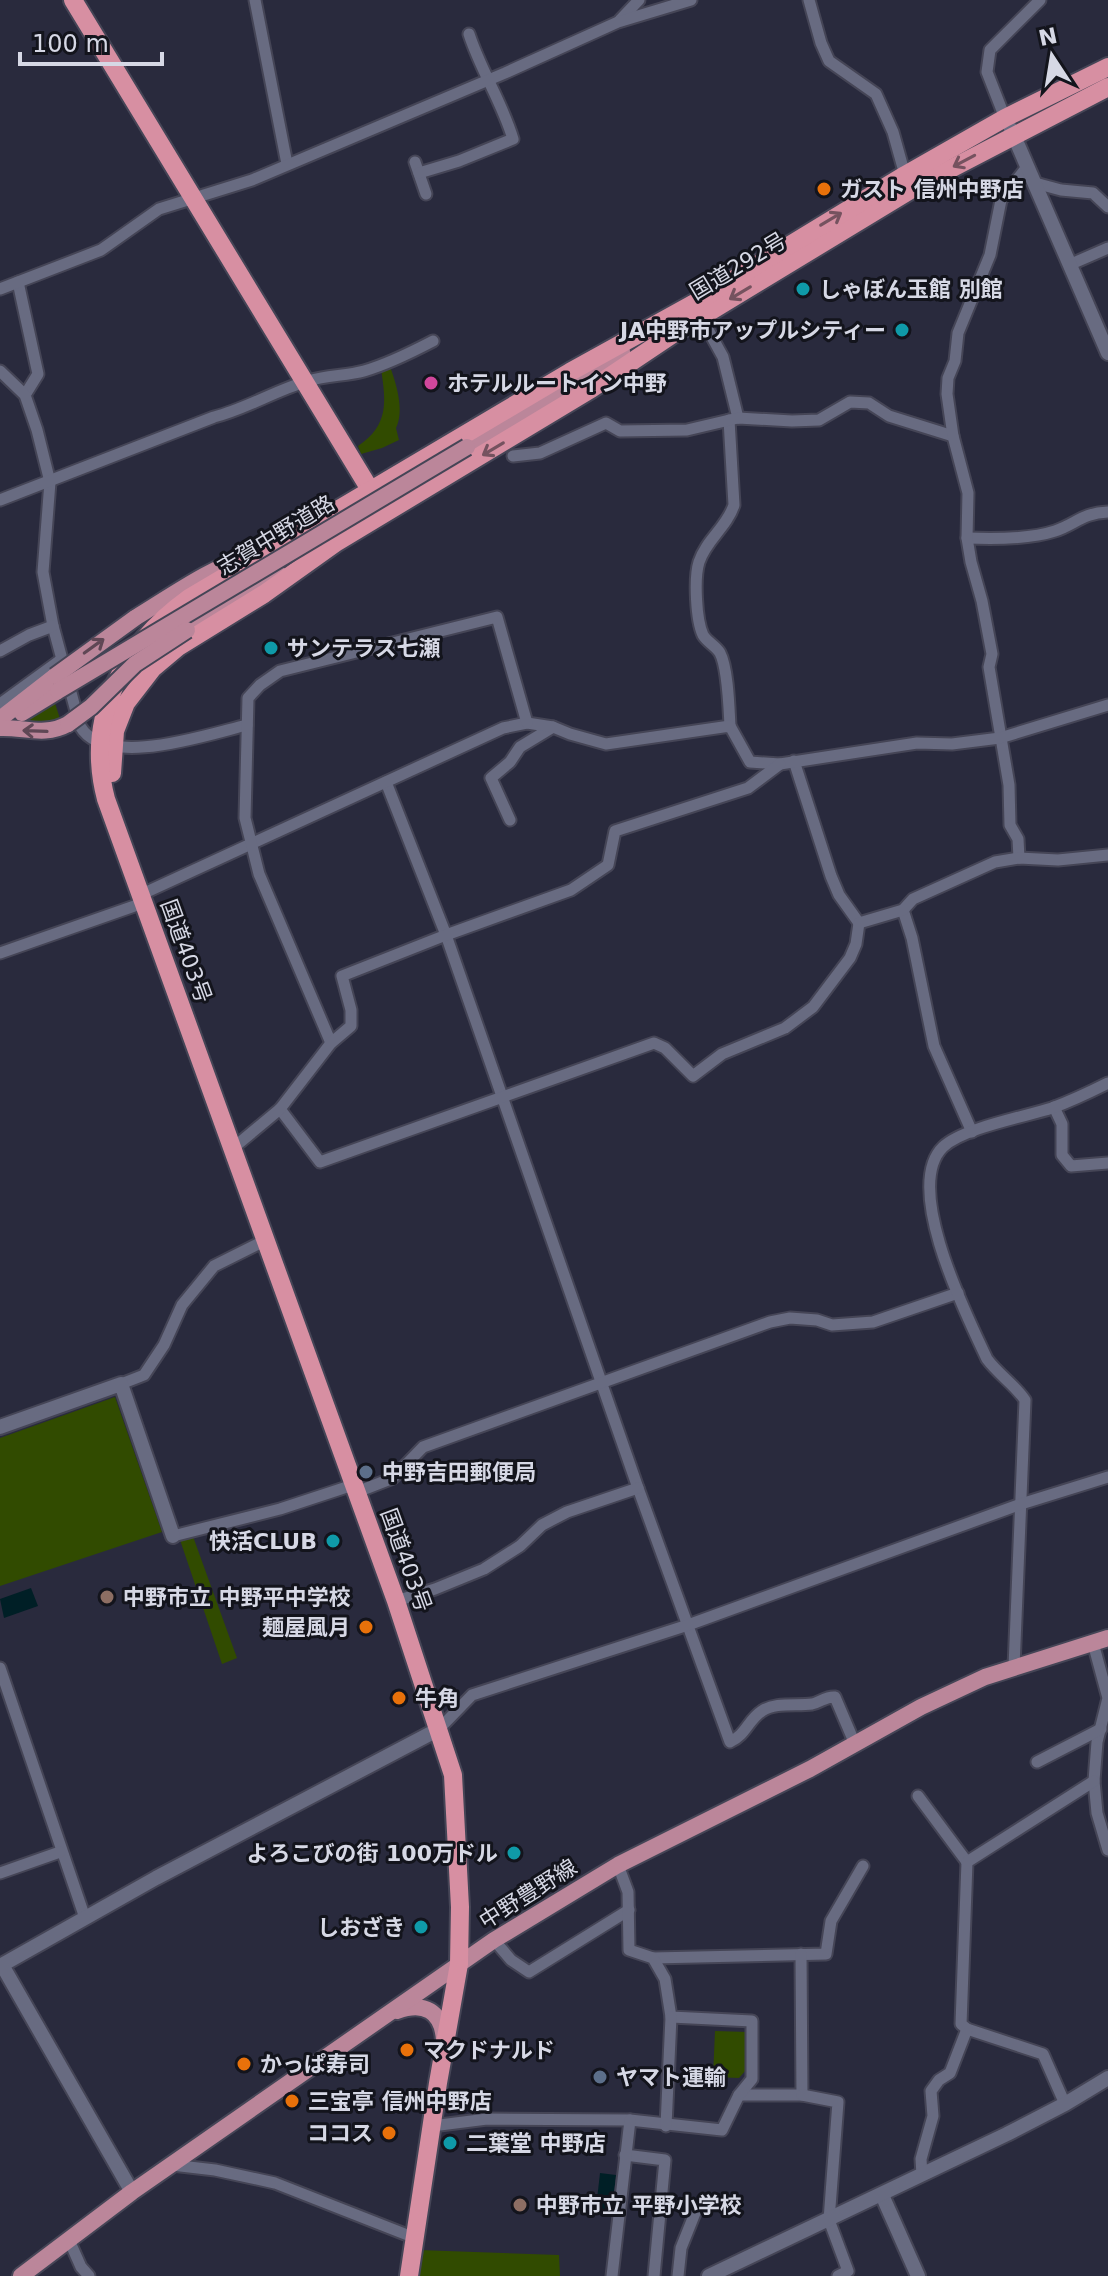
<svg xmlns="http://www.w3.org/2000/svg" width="1108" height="2276" font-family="'DejaVu Sans','Noto Sans JP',sans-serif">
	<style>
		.green { fill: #314b00 }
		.water { fill: #001f26 }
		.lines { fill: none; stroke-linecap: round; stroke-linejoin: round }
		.minor-casing { stroke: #454556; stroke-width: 15 }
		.tertiary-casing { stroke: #454556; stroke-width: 18 }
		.primary-casing { stroke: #454556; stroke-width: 20 }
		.trunk-casing { stroke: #454556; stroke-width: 22 }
		.minor { stroke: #686b81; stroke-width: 11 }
		.tertiary { stroke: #686b81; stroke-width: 14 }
		.primary { stroke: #bb869a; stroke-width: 16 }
		.trunk { stroke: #d78fa2; stroke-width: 18 }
		.primary-bridge-casing { stroke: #454556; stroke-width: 20; stroke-linecap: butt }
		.primary-bridge { stroke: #bb869a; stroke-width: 16 }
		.oneway { stroke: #75525f }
		.oneway2 { stroke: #5f4755 }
		.food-dot { fill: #e8710a; stroke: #13141c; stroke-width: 3 }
		.culture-dot { fill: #0f9aa8; stroke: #13141c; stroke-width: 3 }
		.hotel-dot { fill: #d1479c; stroke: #13141c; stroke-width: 3 }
		.service-dot { fill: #5c6f8a; stroke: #13141c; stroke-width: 3 }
		.education-dot { fill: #8d6e63; stroke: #13141c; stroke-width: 3 }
		.labels { text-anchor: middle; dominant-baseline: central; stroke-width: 6; stroke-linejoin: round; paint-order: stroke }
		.poi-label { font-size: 22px; font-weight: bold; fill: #d6d8e5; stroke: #13141c; text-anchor: start }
		.street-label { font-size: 22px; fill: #d6d8e5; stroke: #13141c }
	</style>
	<rect width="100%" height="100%" fill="#292a3d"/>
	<g class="green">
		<path d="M389,364C396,382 405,411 396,428L399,440L382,448L361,454L358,446C389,425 386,402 381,369Z"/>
		<path d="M55,703L61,722L54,725L16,723Z"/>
		<path d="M115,1397L162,1532L0,1586V1438Z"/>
		<path d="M191,1531L237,1658L222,1664L178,1534Z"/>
		<path d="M715,2031L748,2032L746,2070L739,2078L713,2077Z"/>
		<path d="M419,2250L559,2255L560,2276H415Z"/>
	</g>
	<g class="water">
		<path d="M31,1588L38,1606L4,1618L0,1599Z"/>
		<path d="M600,2173L616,2175L612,2210L596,2208Z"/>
	</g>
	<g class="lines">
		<g class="minor-casing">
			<g id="minor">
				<path d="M255,0L287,164"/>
				<path d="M809,0L821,43L829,61L876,94L893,132L905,175"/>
				<path d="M620,20L639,0"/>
				<path d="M1005,118L987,72L990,50L1040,0"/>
				<path d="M415,162L426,194"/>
				<path d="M419,173L459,161L513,139C502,102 481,71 469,34"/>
				<path d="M1035,183L1061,190L1093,193L1108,207"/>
				<path d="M1069,265L1108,248"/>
				<path d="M18,282L38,374L25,395"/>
				<path d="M0,289L101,250L159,209L252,180L505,73L618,22L691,0"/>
				<path d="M701,317L723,357L738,418"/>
				<path d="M0,371L25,395L37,430L50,482L43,572L53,626L80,726C105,770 209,734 247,725"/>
				<path d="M729,420L734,505C727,527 706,540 699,562C694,578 696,620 703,635C707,642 716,646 720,653C728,668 729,709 730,726"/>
				<path d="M513,456L540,453L606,423L620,431L687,430L738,418L792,421L819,420L850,402L869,403L889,416L953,436"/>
				<path d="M0,500L214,417C246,409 276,390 308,381C327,375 346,376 364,371C388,364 412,352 433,341"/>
				<path d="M967,538C993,539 1031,539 1055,531C1076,524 1082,513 1108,512"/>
				<path d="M0,651L29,635L53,626"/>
				<path d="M0,704L62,659"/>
				<path d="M794,761L831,876L839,895L859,923"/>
				<path d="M386,782L446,935L638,1488L730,1742C746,1735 748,1720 762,1711C775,1702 796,1706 812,1704C821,1702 826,1696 835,1697L855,1744"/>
				<path d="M510,820L491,778L510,762L520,747L553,727"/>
				<path d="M1019,858L1018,839L1010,825L1009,785L989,667L992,654L982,601L971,562L967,538L968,493L953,436L947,394L948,378L955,361L958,333L990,255L1001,200L1027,167"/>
				<path d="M140,895L503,728L527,723L553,727L570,734L606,744L730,726L750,762L780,764L917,743L952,744L1000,738L1108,705"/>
				<path d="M903,910L912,938L934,1046L972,1132"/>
				<path d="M0,953L143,903"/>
				<path d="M331,1043L259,874L245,818L248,698L260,685L280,671L497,617L527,723"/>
				<path d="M1054,1107L1062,1124V1155L1071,1166L1108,1163"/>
				<path d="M280,1109L320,1162L654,1043L665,1048L693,1076L722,1054L785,1028L813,1007L850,958L856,944L859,923L903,910L913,899L995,862L1019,858L1058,860L1108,855"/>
				<path d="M232,1149L280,1109L331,1043L351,1026V1010L342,976L446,935L571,890L608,865L615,831L748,788L780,764"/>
				<path d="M121,1384L144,1375L164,1345L182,1305L214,1266L266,1240"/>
				<path d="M357,1492L393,1478L423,1447L770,1322L790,1318L817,1320L832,1325L873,1322L958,1293"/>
				<path d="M173,1536L280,1509L353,1485"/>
				<path d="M396,1601L435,1589L484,1569L520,1546L542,1525L567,1512L638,1488"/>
				<path d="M1093,1643L1108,1698L1097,1742L1094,1781L1097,1813L1108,1850"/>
				<path d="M1014,1667L1025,1400C1014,1384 999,1375 987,1359C967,1316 902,1187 943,1147C963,1128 1024,1117 1052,1108C1071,1101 1090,1092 1108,1083"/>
				<path d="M0,1668L85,1918"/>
				<path d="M439,1729L472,1695L688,1625L1021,1504L1108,1477"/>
				<path d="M1037,1762L1101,1729"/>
				<path d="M918,1796L967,1862"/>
				<path d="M0,1873L60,1852"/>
				<path d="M494,1940L511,1960L529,1972L629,1910"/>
				<path d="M653,1958L826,1954L831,1921L863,1866"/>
				<path d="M967,2029L1043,2054L1065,2104"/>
				<path d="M739,2095H802L801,1954"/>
				<path d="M802,2095L838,2102L829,2220L848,2271L838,2276"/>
				<path d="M432,2126L487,2119L630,2120L722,2130L739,2095L752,2079V2021L671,2017L665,1979L653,1958L629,1950L628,1892L618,1865"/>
				<path d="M666,2126L671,2017"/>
				<path d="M625,2155L665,2160L654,2276"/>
				<path d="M172,2165L215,2170L275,2183L415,2238"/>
				<path d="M922,2175L921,2159L933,2116L931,2091L939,2080L950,2073L967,2029L961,2024L967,1862L1094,1781"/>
				<path d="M69,2240L81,2267L89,2276"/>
				<path d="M612,2276L630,2120"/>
				<path d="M678,2276L681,2248L695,2213"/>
			</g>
		</g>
		<g class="tertiary-casing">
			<g id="tertiary">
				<path d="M1011,129L1108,353"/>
				<path d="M0,1427L121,1384L173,1536"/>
				<path d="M132,2192L2,1965L156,1878L439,1729"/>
				<path d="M882,2195L918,2276"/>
				<path d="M709,2276L1007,2134L1065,2104L1108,2078"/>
			</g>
		</g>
		<g class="primary-casing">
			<g id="primary">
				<path d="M467,447L622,352"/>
				<path d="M135,618C173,595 211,567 253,555"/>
				<path d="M187,630L279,574"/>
				<path d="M22,713L58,691"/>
				<path d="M0,719L55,676"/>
				<path d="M0,728C25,727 44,737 68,724"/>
				<path d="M397,2011C424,2001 442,2011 444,2040"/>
				<path d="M21,2276L132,2192L494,1940L618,1865L810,1769L921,1707L985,1677L1108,1638"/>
			</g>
		</g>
		<g class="trunk-casing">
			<g id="trunk">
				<path d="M73,0L377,501"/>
				<path d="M112,773L115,731L126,703L153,668L178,647L264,594L337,542L591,389L673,334L912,189L1108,87"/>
				<path d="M409,2276L438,2083L459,1964L460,1907L453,1775L396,1601L106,799C84,716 124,645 189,598L570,372L693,304L905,175L1005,118L1108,67"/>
			</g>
		</g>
		<use href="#minor" class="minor"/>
		<use href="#tertiary" class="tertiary"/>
		<use href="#primary" class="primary"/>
		<use href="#trunk" class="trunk"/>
		<g class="primary-bridge-casing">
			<g id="primary-bridge">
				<path d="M55,676L135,618"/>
				<path d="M58,691L467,447"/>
				<path d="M68,724L91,707L135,664L187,630"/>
			</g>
		</g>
		<use href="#primary-bridge" class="primary-bridge"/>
	</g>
	<defs><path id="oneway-shaft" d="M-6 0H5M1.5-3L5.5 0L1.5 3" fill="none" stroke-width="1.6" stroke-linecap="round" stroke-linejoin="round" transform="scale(2)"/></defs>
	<g class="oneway">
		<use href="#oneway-shaft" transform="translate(964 161) rotate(152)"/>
		<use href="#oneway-shaft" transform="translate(831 219) rotate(-31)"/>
		<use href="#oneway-shaft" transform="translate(740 293) rotate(149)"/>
		<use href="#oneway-shaft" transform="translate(493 449) rotate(149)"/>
	</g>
	<g class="oneway2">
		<use href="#oneway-shaft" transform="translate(94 646) rotate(-36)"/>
		<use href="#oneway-shaft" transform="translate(35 731) rotate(-178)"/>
	</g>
	<g class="food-dot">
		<circle cx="824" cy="189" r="8"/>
		<circle cx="366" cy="1627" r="8"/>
		<circle cx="399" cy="1698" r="8"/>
		<circle cx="407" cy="2050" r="8"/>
		<circle cx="244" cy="2064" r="8"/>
		<circle cx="292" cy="2101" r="8"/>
		<circle cx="389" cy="2133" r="8"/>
	</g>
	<g class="culture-dot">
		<circle cx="803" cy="289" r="8"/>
		<circle cx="902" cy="330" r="8"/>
		<circle cx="271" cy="648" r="8"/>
		<circle cx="333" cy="1541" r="8"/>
		<circle cx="514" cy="1853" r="8"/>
		<circle cx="421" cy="1927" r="8"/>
		<circle cx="450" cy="2143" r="8"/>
	</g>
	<circle class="hotel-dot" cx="431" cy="383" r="8"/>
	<g class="service-dot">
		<circle cx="366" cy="1472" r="8"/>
		<circle cx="600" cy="2077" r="8"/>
	</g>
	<g class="education-dot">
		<circle cx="107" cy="1597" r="8"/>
		<circle cx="520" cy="2205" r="8"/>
	</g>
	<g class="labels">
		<g class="poi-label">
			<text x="840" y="189">ガスト 信州中野店</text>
			<text x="819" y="289">しゃぼん玉館 別館</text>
			<text x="886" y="330" text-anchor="end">JA中野市アップルシティー</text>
			<text x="447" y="383">ホテルルートイン中野</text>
			<text x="287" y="648">サンテラス七瀬</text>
			<text x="382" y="1472">中野吉田郵便局</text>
			<text x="317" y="1541" text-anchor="end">快活CLUB</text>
			<text x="123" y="1597">中野市立 中野平中学校</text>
			<text x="350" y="1627" text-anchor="end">麺屋風月</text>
			<text x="415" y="1698">牛角</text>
			<text x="498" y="1853" text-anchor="end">よろこびの街 100万ドル</text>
			<text x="405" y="1927" text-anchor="end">しおざき</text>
			<text x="423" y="2050">マクドナルド</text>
			<text x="260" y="2064">かっぱ寿司</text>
			<text x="616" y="2077">ヤマト運輸</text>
			<text x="308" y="2101">三宝亭 信州中野店</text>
			<text x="373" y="2133" text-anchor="end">ココス</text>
			<text x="466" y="2143">二葉堂 中野店</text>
			<text x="536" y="2205">中野市立 平野小学校</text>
		</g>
		<g class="street-label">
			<text transform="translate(738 266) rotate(-31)">国道292号</text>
			<text transform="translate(276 535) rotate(-31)">志賀中野道路</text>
			<text transform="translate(186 951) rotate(70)">国道403号</text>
			<text transform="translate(406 1560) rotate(70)">国道403号</text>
			<text transform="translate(528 1894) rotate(-32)">中野豊野線</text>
		</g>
	</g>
	<g transform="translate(1052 56) rotate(348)" stroke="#13141c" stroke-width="6" paint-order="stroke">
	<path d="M0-6L14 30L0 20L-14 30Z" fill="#d6d8e5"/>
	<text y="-12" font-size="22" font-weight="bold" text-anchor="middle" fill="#d6d8e5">N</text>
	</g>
	<path d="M20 52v12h142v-12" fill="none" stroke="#d6d8e5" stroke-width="4"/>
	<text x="32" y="52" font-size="24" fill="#d6d8e5" stroke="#13141c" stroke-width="6" paint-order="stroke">100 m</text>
</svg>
